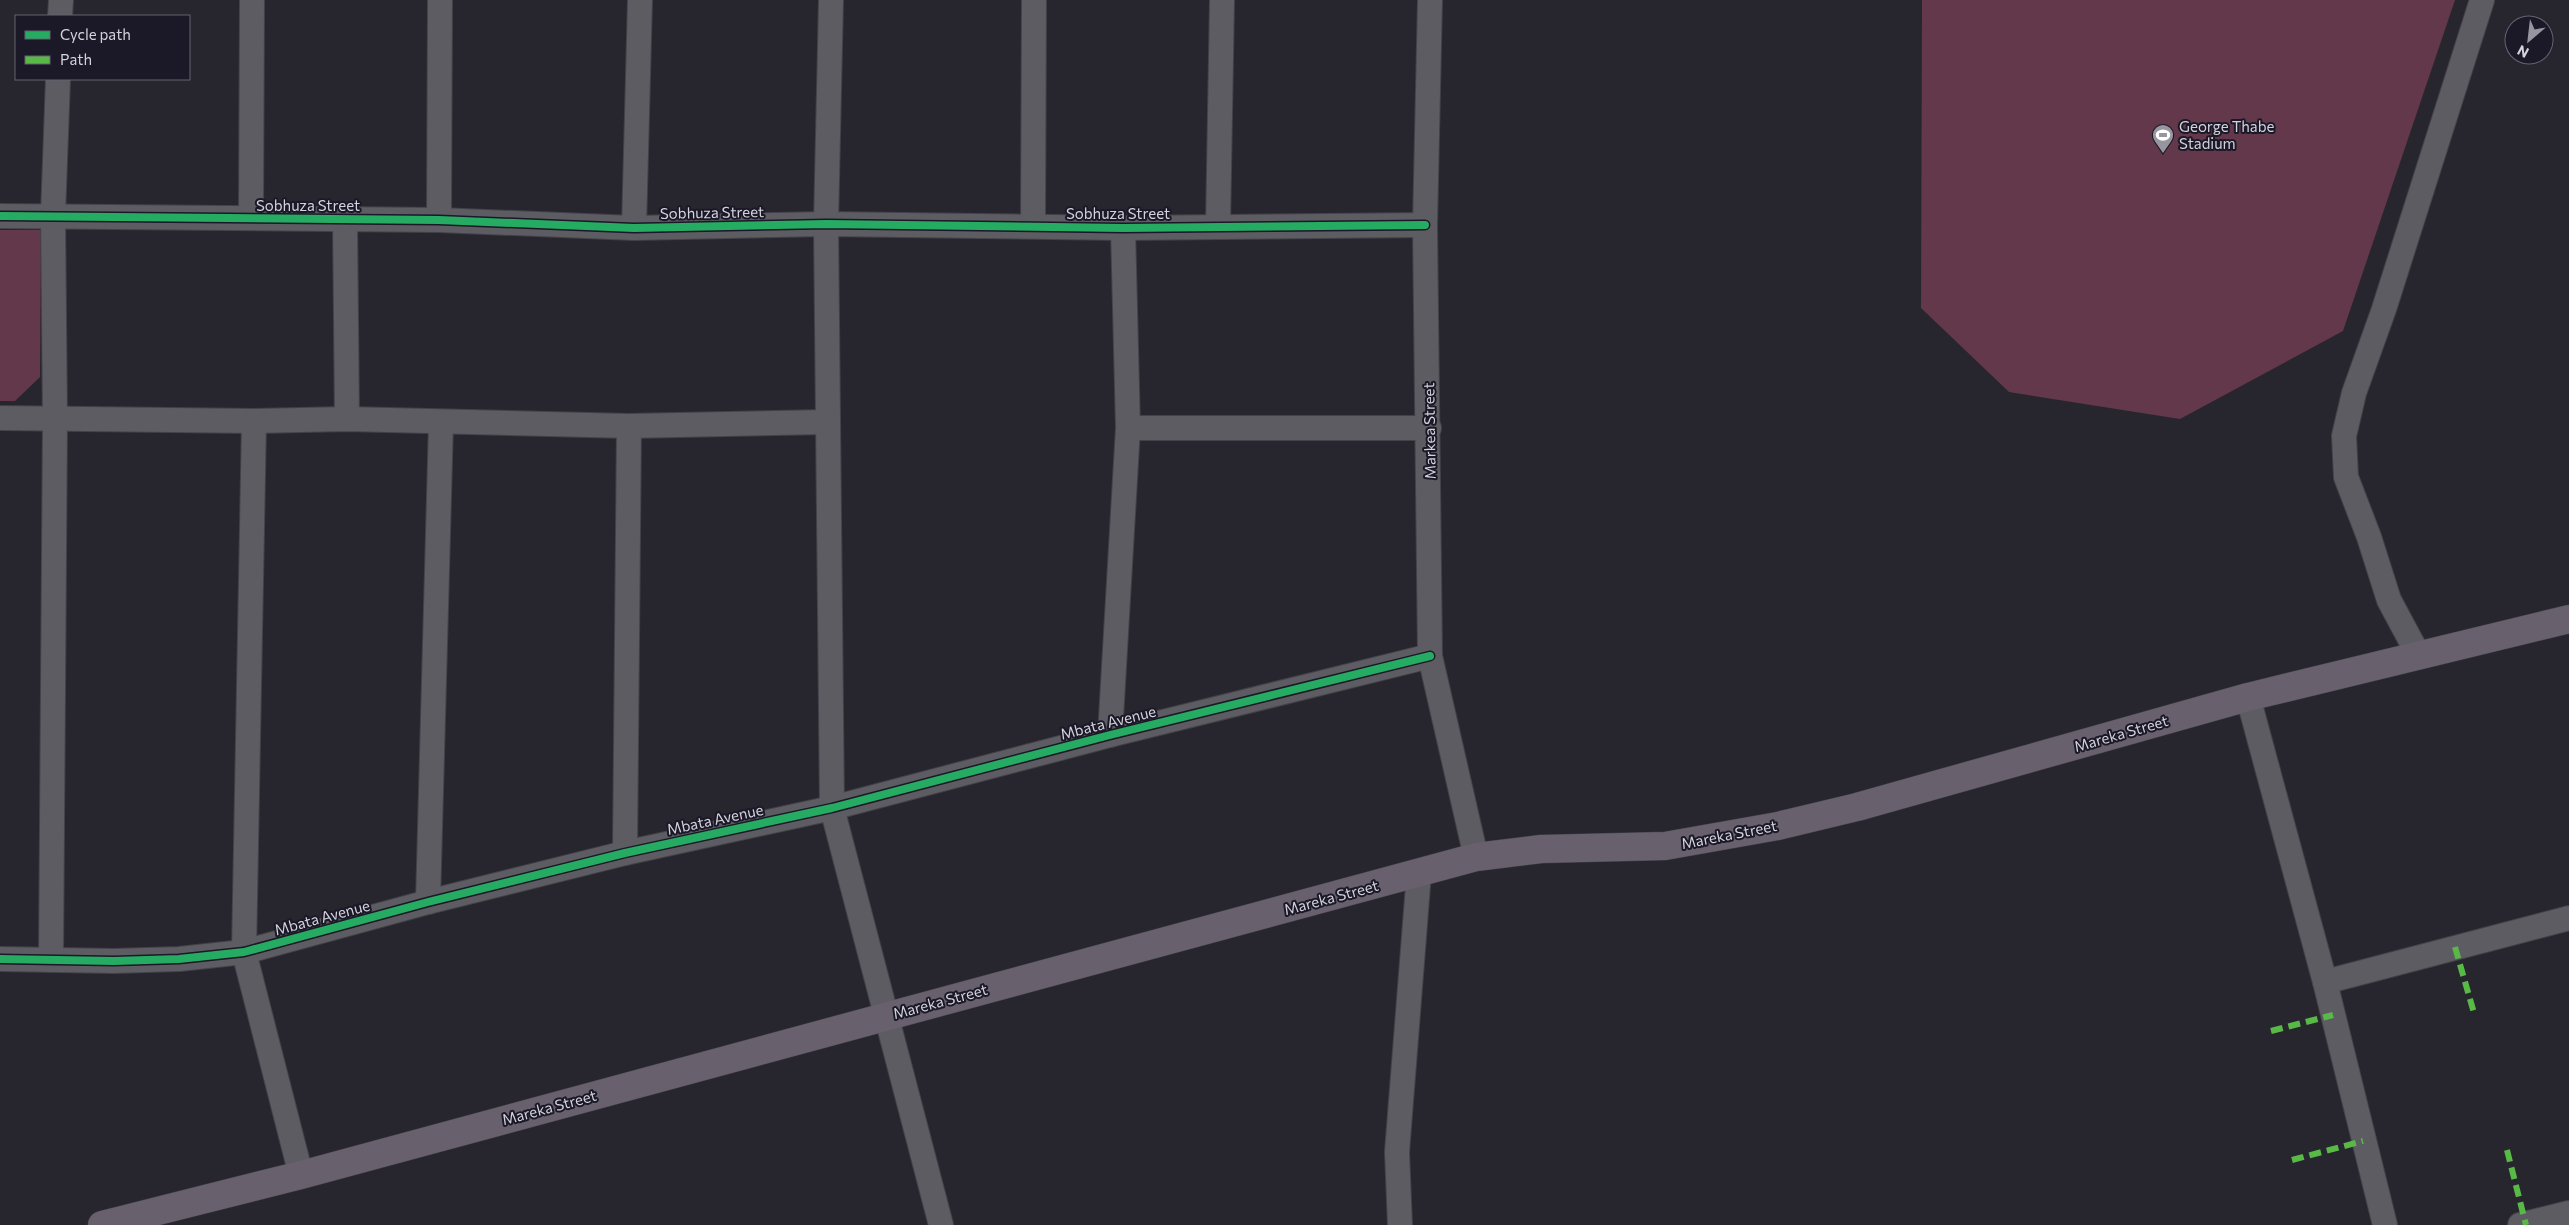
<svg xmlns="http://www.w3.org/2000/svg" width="2569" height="1225" font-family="Commissioner,sans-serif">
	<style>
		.green { fill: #63384a }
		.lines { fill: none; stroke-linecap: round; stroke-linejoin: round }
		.minor-casing { stroke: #43424a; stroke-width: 26 }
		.major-casing { stroke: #43424a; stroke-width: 29 }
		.minor { stroke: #5d5c62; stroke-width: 24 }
		.major { stroke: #68616d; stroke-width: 28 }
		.quiet { stroke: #58b947; stroke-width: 6; stroke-dasharray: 12 6; stroke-linecap: butt }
		.cycleway-casing { stroke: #1b1827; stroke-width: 11 }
		.cycleway { stroke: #26ab63; stroke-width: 8 }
		.labels { text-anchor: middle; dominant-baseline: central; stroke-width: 4; stroke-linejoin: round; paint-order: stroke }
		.poi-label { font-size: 15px; fill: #d4d3dd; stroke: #1b1827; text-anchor: start }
		.street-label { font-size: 15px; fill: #d4d3dd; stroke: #1b1827 }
	</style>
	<rect width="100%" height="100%" fill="#27262e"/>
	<g class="green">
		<path d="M1922,0H2455L2343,331L2180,419L2009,392L1921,308Z"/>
		<path d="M0,230H41L40,377L15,401H0Z"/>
	</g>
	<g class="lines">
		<g class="minor-casing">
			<g id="minor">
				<path d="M831,0L826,224L832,808L941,1225"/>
				<path d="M1430,0L1425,225L1430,656L1476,857"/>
				<path d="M60,16L61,0"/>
				<path d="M0,216L439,220L634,228L826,224L1123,228L1425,225"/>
				<path d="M251,218L252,0"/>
				<path d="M345,219L347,419"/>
				<path d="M439,220L440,0"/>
				<path d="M1033,226L1034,0"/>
				<path d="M1218,227L1222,0"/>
				<path d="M634,228L640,0"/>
				<path d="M0,418L254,421L347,419L629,426L827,422"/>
				<path d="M254,421L244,952L301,1175"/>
				<path d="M1128,428H1429"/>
				<path d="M2419,656L2389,600L2369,537L2346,477L2344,436L2354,393L2384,309L2482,0"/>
				<path d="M2248,697L2325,982L2385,1225"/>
				<path d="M1110,735L1128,428L1123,228"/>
				<path d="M625,853L629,426"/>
				<path d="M428,902L441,423"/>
				<path d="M0,959L114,961L179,959L244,952L428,902L625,853L832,808L1110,735L1430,656"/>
				<path d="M51,960L55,419L53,215L58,79"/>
				<path d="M2325,982L2569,918"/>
				<path d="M1400,1225L1397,1152L1419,873"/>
				<path d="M2520,1225L2569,1213"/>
			</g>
		</g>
		<g class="major-casing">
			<path id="major" d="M102,1225L301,1175L1476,857L1541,849L1665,846L1778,826L1857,807L2248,697L2569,619"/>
		</g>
		<use href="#minor" class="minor"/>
		<use href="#major" class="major"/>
		<g class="quiet">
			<path d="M2455,947L2474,1013"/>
			<path d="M2271,1031L2333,1015"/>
			<path d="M2507,1150L2526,1225"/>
			<path d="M2292,1160L2363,1141"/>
		</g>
		<g class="cycleway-casing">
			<g id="cycleway">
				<path d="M0,216L439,220L634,228L826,224L1123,228L1425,225"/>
				<path d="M0,959L114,961L179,959L244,952L428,902L625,853L832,808L1110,735L1430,656"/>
			</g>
		</g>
		<use href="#cycleway" class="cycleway"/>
	</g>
	<defs>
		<g id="stadium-pin" transform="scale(1.125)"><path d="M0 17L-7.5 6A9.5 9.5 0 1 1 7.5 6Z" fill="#9796a0" stroke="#1b1827"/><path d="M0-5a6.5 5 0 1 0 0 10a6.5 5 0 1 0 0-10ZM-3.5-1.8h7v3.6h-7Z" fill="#fff"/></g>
	</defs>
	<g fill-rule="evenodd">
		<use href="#stadium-pin" x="2163" y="135"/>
	</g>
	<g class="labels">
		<g class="poi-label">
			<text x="2179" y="126">George Thabe<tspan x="2179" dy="17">Stadium</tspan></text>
		</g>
		<g class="street-label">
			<text x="308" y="205">Sobhuza Street</text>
			<text transform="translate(712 212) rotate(-1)">Sobhuza Street</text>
			<text x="1118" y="213">Sobhuza Street</text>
			<text transform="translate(1429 431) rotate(-91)">Markea Street</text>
			<text transform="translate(1108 722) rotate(-14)">Mbata Avenue</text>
			<text transform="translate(2121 733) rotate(-16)">Mareka Street</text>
			<text transform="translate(715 819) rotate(-12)">Mbata Avenue</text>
			<text transform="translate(1729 834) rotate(-11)">Mareka Street</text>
			<text transform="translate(1331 897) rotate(-15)">Mareka Street</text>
			<text transform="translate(322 917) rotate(-15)">Mbata Avenue</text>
			<text transform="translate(940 1001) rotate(-15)">Mareka Street</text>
			<text transform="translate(549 1107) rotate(-15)">Mareka Street</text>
		</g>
	</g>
	<rect x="15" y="15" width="175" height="65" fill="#1b1827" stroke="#656370"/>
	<rect x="25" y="31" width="25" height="8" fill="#26ab63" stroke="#656370"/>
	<text x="60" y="40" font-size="15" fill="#d4d3dd">Cycle path</text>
	<rect x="25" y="56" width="25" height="8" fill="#58b947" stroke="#656370"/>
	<text x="60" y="65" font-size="15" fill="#d4d3dd">Path</text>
	<g transform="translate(2529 40) rotate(208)"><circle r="24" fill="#1b1827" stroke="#656370"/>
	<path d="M0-4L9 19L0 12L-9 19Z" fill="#9796a0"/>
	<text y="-8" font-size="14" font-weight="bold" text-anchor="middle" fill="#d4d3dd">N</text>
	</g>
</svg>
